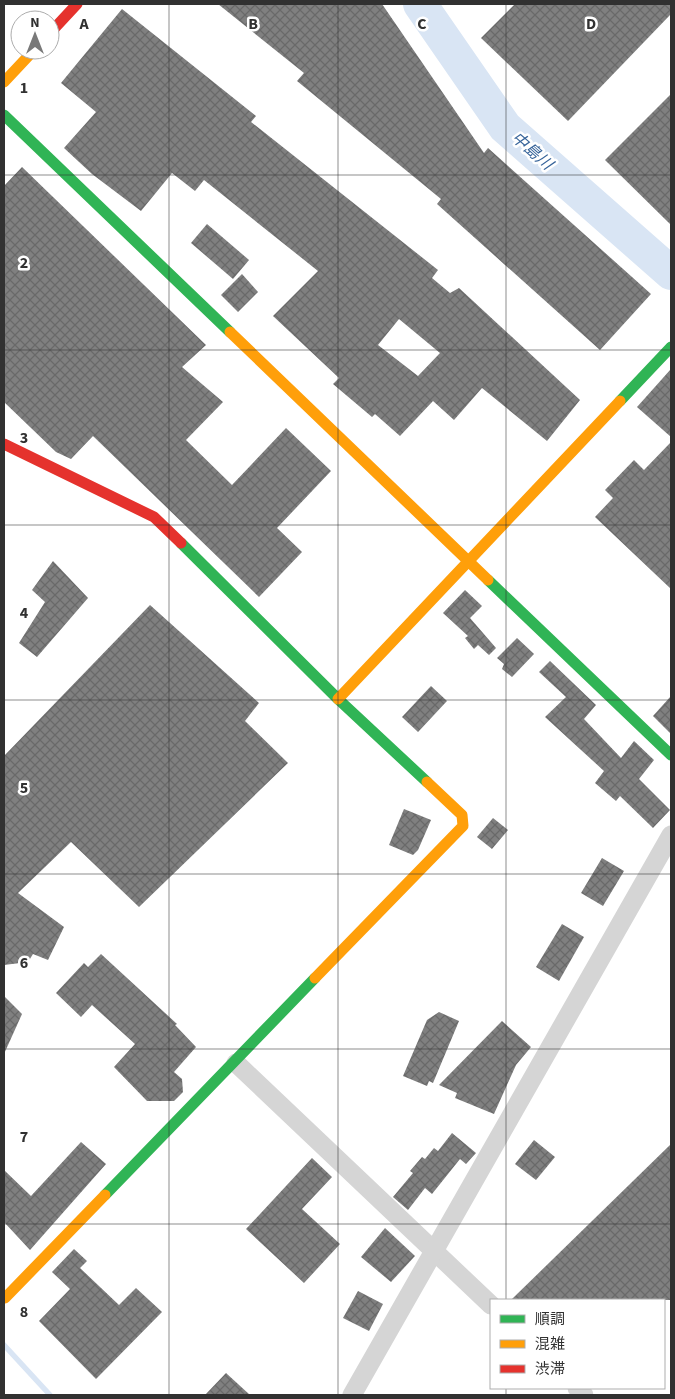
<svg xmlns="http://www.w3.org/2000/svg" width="675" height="1399" font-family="'Source Sans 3','Noto Sans JP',sans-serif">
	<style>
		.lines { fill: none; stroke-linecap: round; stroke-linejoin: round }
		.stream { stroke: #d9e5f4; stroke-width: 5.5 }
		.river { stroke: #d9e5f4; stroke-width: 34 }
		.building { fill: url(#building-cross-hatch); fill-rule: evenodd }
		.street { stroke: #d5d5d5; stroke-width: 19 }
		.fast { stroke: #30b455; stroke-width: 11 }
		.slow { stroke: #ff9f0a; stroke-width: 11 }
		.jam { stroke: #e5322d; stroke-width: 11 }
		.grid { fill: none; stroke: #313131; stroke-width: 1; stroke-opacity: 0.55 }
		.labels { text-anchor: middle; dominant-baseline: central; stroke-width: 5; stroke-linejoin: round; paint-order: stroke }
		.water-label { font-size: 16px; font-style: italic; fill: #37649a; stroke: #fff }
		.grid-label { font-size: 16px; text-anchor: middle; font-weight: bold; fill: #313131; stroke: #fff; stroke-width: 5; stroke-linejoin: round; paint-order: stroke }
	</style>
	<defs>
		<pattern id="building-cross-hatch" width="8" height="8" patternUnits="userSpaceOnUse" patternTransform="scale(1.25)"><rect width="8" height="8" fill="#808080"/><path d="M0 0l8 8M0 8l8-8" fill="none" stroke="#696969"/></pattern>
	</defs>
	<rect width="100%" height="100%" fill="#fff"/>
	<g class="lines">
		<path class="stream" d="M4,1345L50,1395"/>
		<path class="river" d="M420,4L505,127L671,273"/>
	</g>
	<g class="building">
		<path d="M218,4H382L484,153L488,148L651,294L600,350L437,204L441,199L297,81L304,73Z"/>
		<path d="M515,4H671V14L568,121L481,38Z"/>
		<path d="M122,9L256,116L251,122L438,270L432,278L450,293L459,288L580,400L547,441L482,388L454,420L433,401L400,436L375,414L372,417L333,384L339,378L273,316L318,271L204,180L195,191L172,173L141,211L92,174L64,148L96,112L61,83ZM399,319L440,353L418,376L378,345Z"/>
		<path d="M671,94V225L605,160Z"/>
		<path d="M22,167L206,345L182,367L223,402L186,440L232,485L286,428L331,471L277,528L302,552L259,597L93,436L71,459L56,452L4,402V186Z"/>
		<path d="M207,224L249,260L233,279L191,243Z"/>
		<path d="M242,274L258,292L238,312L221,295Z"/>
		<path d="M671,369V437L637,407Z"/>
		<path d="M671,442V589L595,517L613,498L605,490L634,460L644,470Z"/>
		<path d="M53,561L88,598L37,657L19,643L45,602L32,590Z"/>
		<path d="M465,590L482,606L470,618L496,648L489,655L478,645L474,649L465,638L468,636L443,613Z"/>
		<path d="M150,605L259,703L245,721L288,763L139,907L71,842L18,893L64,927L48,960L33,954L28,962L4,965V756Z"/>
		<path d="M517,638L534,654L512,677L502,669L504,664L497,658Z"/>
		<path d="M550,661L596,705L584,719L621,758L634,741L654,760L639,779L670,810L653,828L620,796L616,801L595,783L604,771L545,717L566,697L539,672Z"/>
		<path d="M431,686L447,701L418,732L402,717Z"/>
		<path d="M671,696V734L653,716Z"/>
		<path d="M404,809L431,820L418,850L413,855L389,845Z"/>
		<path d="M493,818L508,830L492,849L477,837Z"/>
		<path d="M602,858L624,871L603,906L581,893Z"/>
		<path d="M562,924L584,937L559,981L536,967Z"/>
		<path d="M101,954L177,1024L175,1025L196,1047L174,1072L182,1079L183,1092L174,1101H147L114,1067L135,1044L92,1005L81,1017L56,993L84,963L88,967Z"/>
		<path d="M4,996L22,1014L4,1054Z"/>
		<path d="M439,1012L459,1021L433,1083L429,1081L427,1086L403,1076L427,1020Z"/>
		<path d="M502,1021L531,1047L516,1065L494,1114L455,1098L457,1093L439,1085Z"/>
		<path d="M452,1133L476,1153L466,1164L460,1159L432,1194L425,1188L408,1210L393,1197L413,1173L410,1171L422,1157L425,1159L434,1148L438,1151Z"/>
		<path d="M534,1140L555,1157L536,1180L515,1164Z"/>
		<path d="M81,1142L106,1164L30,1250L4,1222V1170L31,1196Z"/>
		<path d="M671,1144V1300H511Z"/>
		<path d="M312,1158L332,1177L302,1209L340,1244L304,1283L246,1229Z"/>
		<path d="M385,1228L415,1256L391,1282L361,1257Z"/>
		<path d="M74,1249L87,1261L80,1268L119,1305L136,1288L162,1312L96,1379L39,1321L70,1289L52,1272Z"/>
		<path d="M358,1291L383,1304L369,1331L343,1318Z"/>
		<path d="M226,1373L250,1395H205Z"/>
	</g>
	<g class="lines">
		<g class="street">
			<path d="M236,1063L491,1305"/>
			<path d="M577,1388L584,1395"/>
			<path d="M352,1395L671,835"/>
		</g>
		<g class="fast">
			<path d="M4,115L230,332"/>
			<path d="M620,401L671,347"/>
			<path d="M181,543L338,699L427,782"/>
			<path d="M488,580L671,755"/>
			<path d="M105,1195L315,978"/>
		</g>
		<g class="slow">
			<path d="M4,82L34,50"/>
			<path d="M230,332L488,580"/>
			<path d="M338,699L620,401"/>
			<path d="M315,978L463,826L462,815L427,782"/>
			<path d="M5,1298L105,1195"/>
		</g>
		<g class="jam">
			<path d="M50,33L77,4"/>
			<path d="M4,444L154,517L181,543"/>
		</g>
	</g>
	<path class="grid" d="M169,4V1395M338,4V1395M506,4V1300M4,175H671M4,350H671M4,525H671M4,700H671M4,874H671M4,1049H671M4,1224H671M506,1388V1395"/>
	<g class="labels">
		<g class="water-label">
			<text transform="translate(532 151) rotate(41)">中島川</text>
		</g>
	</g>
	<g class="grid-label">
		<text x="84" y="29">A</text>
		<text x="253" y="29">B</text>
		<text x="422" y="29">C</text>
		<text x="591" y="29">D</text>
		<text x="24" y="93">1</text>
		<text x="24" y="268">2</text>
		<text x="24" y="443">3</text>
		<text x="24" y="618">4</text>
		<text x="24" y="793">5</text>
		<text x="24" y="968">6</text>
		<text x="24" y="1142">7</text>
		<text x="24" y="1317">8</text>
	</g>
	<rect width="675" height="1399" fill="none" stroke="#313131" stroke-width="10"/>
	<rect x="490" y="1299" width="175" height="90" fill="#ffffff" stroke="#adadad"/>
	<rect x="500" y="1315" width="25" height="8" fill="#30b455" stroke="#adadad"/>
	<text x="535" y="1324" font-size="15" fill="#313131">順調</text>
	<rect x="500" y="1340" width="25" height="8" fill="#ff9f0a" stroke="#adadad"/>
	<text x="535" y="1349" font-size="15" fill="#313131">混雑</text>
	<rect x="500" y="1365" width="25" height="8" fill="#e5322d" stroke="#adadad"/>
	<text x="535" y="1374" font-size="15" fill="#313131">渋滞</text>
	<g transform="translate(35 35)"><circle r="24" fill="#ffffff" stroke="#adadad"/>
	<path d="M0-4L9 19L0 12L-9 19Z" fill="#797979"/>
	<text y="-8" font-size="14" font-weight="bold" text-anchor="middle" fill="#313131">N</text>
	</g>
</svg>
